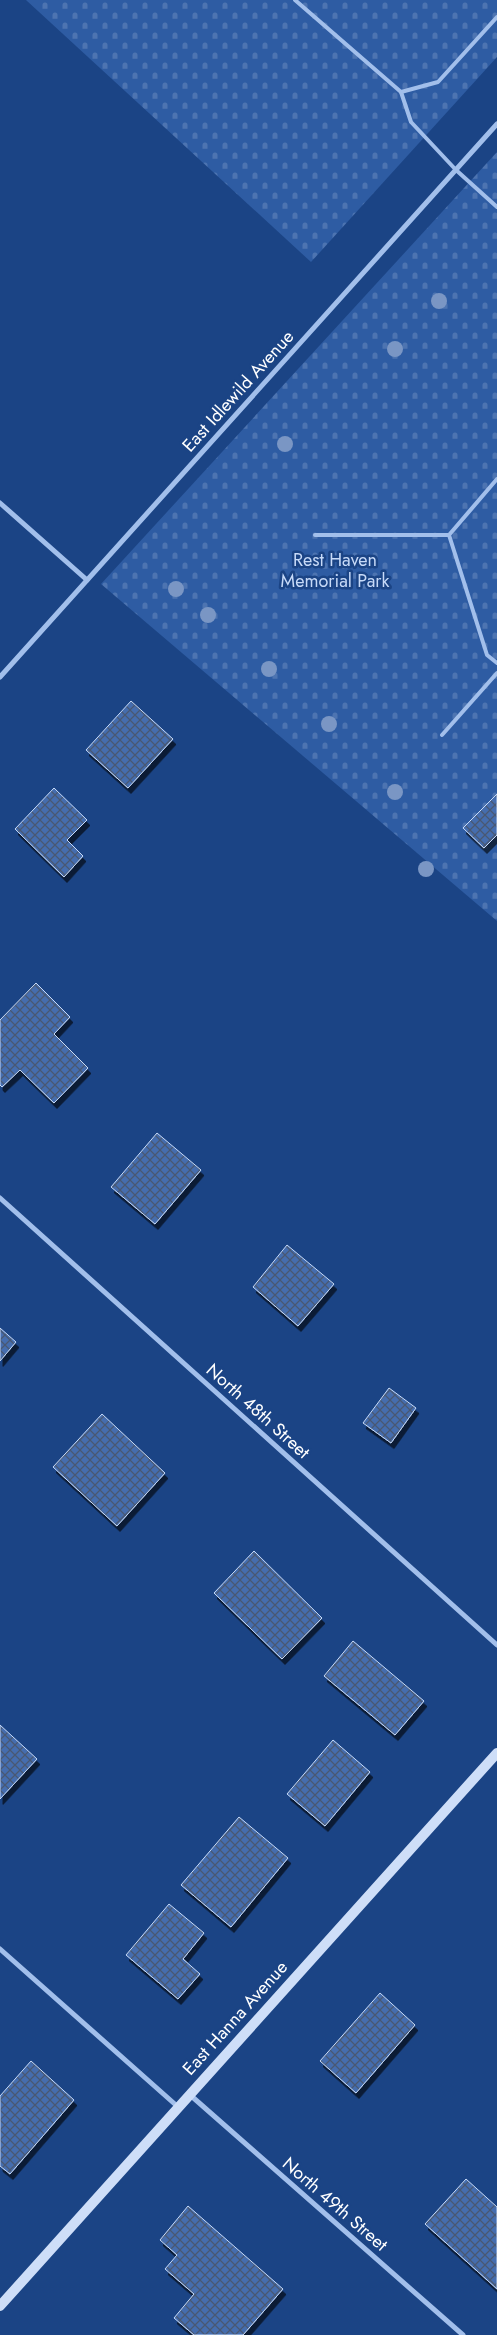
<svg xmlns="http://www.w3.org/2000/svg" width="497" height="2335" font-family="Jost,sans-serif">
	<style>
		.cemetery { fill: url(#cemetery-stones) }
		.building { fill: url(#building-cross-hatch); stroke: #c7daf8; filter: url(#shadow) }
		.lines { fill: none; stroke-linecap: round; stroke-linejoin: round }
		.lane { stroke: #a2bfeb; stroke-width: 4 }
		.street { stroke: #a2bfeb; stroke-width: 5 }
		.secondary { stroke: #cedef8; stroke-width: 10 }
		.tree { fill: #7a96c4 }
		.labels { text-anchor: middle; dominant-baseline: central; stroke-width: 5; stroke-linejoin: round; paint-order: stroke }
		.street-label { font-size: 18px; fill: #fff; stroke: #1b4485 }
		.park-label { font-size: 18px; fill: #c7daf8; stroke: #1b4485 }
	</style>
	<defs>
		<pattern id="cemetery-stones" width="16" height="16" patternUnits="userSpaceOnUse" patternTransform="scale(1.25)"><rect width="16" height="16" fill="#2e5ca3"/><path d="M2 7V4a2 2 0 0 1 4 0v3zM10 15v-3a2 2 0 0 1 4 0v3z" fill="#4d74b1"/></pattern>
		<pattern id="building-cross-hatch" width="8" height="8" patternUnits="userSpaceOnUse" patternTransform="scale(1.25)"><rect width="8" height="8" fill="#446dae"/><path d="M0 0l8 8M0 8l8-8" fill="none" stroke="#495973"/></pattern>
		<filter id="shadow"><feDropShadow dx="3" dy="5.5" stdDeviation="0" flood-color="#0009"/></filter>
	</defs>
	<rect width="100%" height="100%" fill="#1b4485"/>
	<g class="cemetery">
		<path d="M26,0H497V57L311,262Z"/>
		<path d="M497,152V921L101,584Z"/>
	</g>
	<g class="building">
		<path d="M131,701L173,739L128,788L86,750Z"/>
		<path d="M54,788L87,820L67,840L83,856L64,877L15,829Z"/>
		<path d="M497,794V835L484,848L463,828Z"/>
		<path d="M36,983L70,1017L54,1034L88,1068L54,1103L20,1070L2,1087L0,1085V1020Z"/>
		<path d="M157,1133L201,1170L155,1224L111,1187Z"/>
		<path d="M287,1245L334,1284L298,1326L253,1287Z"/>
		<path d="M0,1328L16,1342L0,1361Z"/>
		<path d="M389,1388L416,1408L391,1443L363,1423Z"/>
		<path d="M102,1414L165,1473L117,1526L53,1467Z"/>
		<path d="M254,1551L322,1618L282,1659L214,1593Z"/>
		<path d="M353,1641L424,1701L395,1735L324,1676Z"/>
		<path d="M0,1725L37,1759L0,1799Z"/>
		<path d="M333,1740L370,1772L325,1826L287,1794Z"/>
		<path d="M239,1817L288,1858L231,1927L181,1885Z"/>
		<path d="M169,1904L204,1933L183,1959L200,1974L178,1999L126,1955Z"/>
		<path d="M380,1993L415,2025L356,2093L320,2061Z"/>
		<path d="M31,2061L74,2100L10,2174L0,2166V2096Z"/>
		<path d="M466,2179L497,2207V2289L425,2224Z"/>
		<path d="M188,2206L283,2289L243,2335H194L174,2318L194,2294L165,2269L177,2255L160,2240Z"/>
	</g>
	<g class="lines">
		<g class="lane">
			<path d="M295,0L401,92L438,82L497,17"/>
			<path d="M401,92L411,122L456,170L497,207"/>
			<path d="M497,479L449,535L487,655L497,663"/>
			<path d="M315,535H449"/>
			<path d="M442,735L497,673"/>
		</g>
		<g class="street">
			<path d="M0,503L87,580"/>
			<path d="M0,677L497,124"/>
			<path d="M0,1198L497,1645"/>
			<path d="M0,1949L177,2106"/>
			<path d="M189,2094L463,2335"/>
		</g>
		<path class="secondary" d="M0,2306L497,1753"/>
	</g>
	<g class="tree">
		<circle cx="439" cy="301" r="8"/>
		<circle cx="395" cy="349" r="8"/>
		<circle cx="285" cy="444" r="8"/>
		<circle cx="176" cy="589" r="8"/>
		<circle cx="208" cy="615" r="8"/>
		<circle cx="269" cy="669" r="8"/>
		<circle cx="329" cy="724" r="8"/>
		<circle cx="395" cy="792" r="8"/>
		<circle cx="426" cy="869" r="8"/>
	</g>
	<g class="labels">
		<g class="street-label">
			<text transform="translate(238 391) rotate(-48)">East Idlewild Avenue</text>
			<text transform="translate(258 1411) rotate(42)">North 48th Street</text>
			<text transform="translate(235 2018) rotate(-48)">East Hanna Avenue</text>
			<text transform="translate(335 2204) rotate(41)">North 49th Street</text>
		</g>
		<g class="park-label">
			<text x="335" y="560">Rest Haven<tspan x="335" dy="21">Memorial Park</tspan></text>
		</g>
	</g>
</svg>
